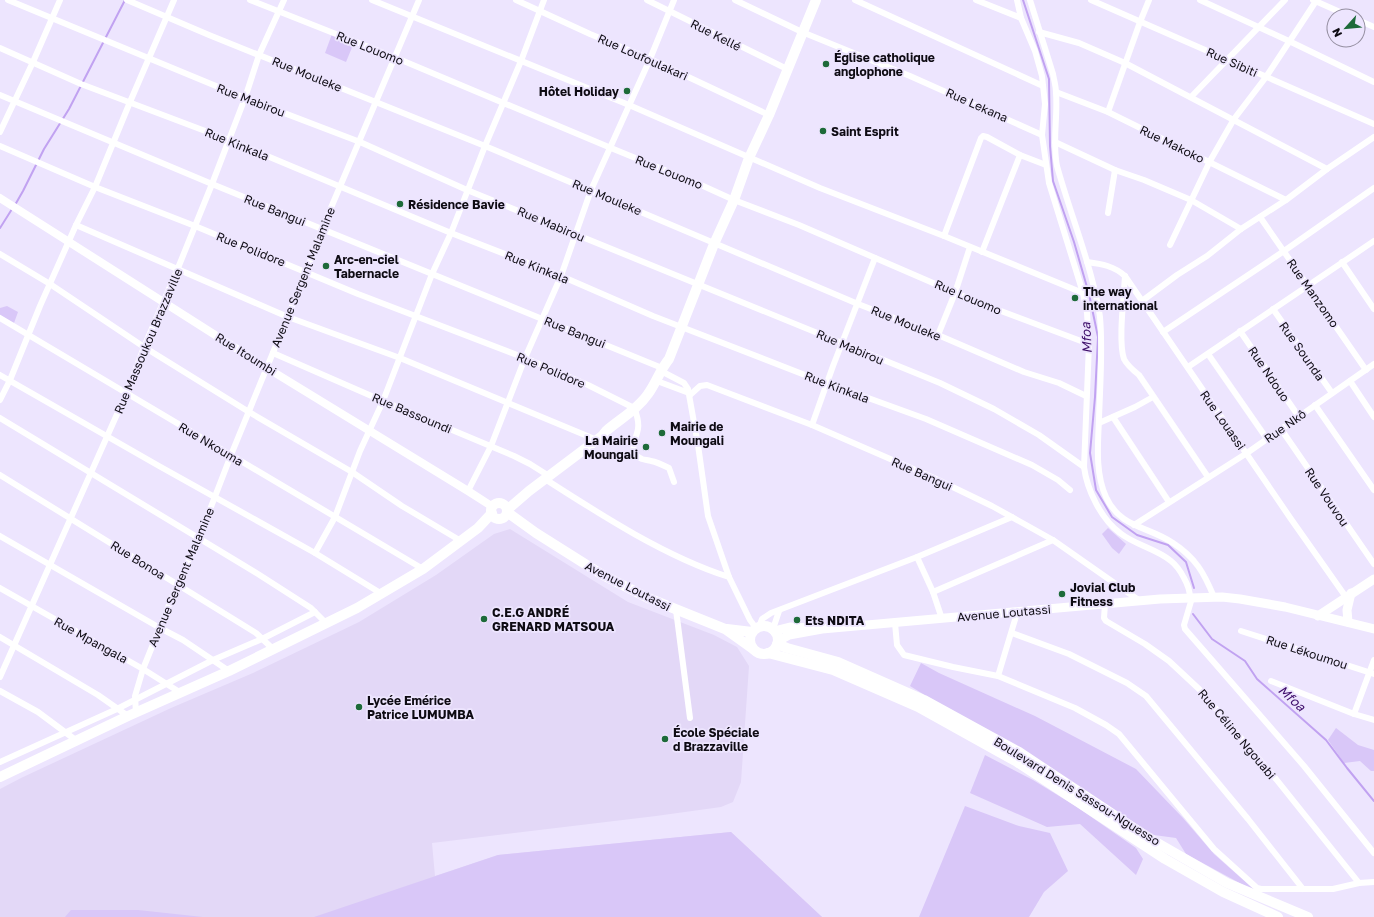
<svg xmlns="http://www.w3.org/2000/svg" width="1374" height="917" font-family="'Golos Text',sans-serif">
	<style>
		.built { fill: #e3d8f7 }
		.green { fill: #d9c7f8 }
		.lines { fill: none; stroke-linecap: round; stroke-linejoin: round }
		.stream { stroke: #c1a2f1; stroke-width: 2 }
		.minor { stroke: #fff; stroke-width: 6 }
		.tertiary { stroke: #fff; stroke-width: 8 }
		.secondary { stroke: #fff; stroke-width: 9 }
		.primary { stroke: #fff; stroke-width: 10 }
		.poi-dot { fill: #1d6a39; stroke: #ede5fe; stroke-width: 1.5 }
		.labels { text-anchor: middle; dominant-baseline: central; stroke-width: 3.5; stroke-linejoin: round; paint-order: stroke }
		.street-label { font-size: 12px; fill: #0e0b13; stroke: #ede5fe }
		.poi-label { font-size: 12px; font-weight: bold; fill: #0e0b13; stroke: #ede5fe; text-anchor: start }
		.water-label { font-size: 13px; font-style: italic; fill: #3e0d6a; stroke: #ede5fe }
	</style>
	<rect width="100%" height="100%" fill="#ede5fe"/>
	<path class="built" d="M510,529L628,602L714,635L737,647L749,666L741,782L733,802L721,807L656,816L432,843L435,876L498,855L731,832L822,917H0V789L21,778L171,708L253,673L359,622L436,575L494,534Z"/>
	<g class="green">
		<path d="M332,34L341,38V41L353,45L346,62L325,53Z"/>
		<path d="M7,306L18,312L14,323L0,317V308Z"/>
		<path d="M1108,528L1126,544L1119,554L1112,548L1102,534Z"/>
		<path d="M921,663L939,673L1035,716L1136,769L1183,818L1214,854L1258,893L1186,854L1176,838L1154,835L910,686Z"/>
		<path d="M1336,728L1358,745L1374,750V771H1371L1360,761L1344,763L1328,740Z"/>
		<path d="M985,755L1033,780L1077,807L1136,848L1143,859L1136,875L1080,824L1047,827L970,793Z"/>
		<path d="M965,806L1019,826L1050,833L1068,871L1044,892L1029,917H919Z"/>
		<path d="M731,832L822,917H314L498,855Z"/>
		<path d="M71,910H138L203,917H65Z"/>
	</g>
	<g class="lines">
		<g class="stream">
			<path d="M1023,0L1049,79L1050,146L1053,181L1074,242L1089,294L1098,337L1095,397L1090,453L1096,490L1112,517L1137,535L1168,545L1186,562L1194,588"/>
			<path d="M15,205L23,191L44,149L69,109L125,0"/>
			<path d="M0,228L12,209"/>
			<path d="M1193,614L1212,639L1245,661L1257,679L1326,740L1347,768L1374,801"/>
		</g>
		<g class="minor">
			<path d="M8,0L245,98L360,142L467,190L940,383L994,409L1039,435L1084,467"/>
			<path d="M127,0L209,35L485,146L858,304L938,335L1024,372L1059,383L1086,396"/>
			<path d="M250,0L394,57L611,148L701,185L734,200L799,225L977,302L1089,344"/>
			<path d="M372,0L629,105L820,188L944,236L1083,293"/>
			<path d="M516,0L590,34L650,59L769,115"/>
			<path d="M647,0L787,69"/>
			<path d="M735,0L802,32L910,76L1042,135"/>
			<path d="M855,0L1043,86"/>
			<path d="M976,0L1021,18"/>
			<path d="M1017,0L1021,18L1035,51L1042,76L1045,104L1042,135L1049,183L1083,293L1087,313L1089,344L1084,467C1087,490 1101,519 1120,533C1135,545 1157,549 1171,561C1176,565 1181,572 1184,578C1188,585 1190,590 1190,598"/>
			<path d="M1030,0L1053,74C1054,80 1056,86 1056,93C1058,117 1052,142 1057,166C1067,202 1080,236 1090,272C1094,287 1098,301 1100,317C1103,350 1100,385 1099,419C1098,444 1095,473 1106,497C1120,528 1148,526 1173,543C1196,558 1204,573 1214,597"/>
			<path d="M1091,0L1374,124"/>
			<path d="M1200,0L1291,42L1374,82"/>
			<path d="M1313,0L1349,16"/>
			<path d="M1358,20L1374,27"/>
			<path d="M1039,32L1079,43L1125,63L1327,169"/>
			<path d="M0,48L81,84L229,140L451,233L561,276L653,316L805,375L926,419L1032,465L1058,480L1070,490"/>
			<path d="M1056,92L1108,112L1286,200"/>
			<path d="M0,95L212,184L662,368"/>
			<path d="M1191,97L1285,0"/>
			<path d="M1108,112L1140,22L1149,0"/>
			<path d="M0,132L33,62L60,0"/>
			<path d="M1055,142L1115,170L1144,180L1191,200L1241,229"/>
			<path d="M0,146L95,187L195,226L358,294L525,358L588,385L634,408"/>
			<path d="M1108,213L1115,170"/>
			<path d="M1260,217L1366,370"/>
			<path d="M76,225L288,317L400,358L597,440"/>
			<path d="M944,236L981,138L983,136L987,137L1020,155L1046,165"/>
			<path d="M1170,245L1210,161L1234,119L1266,77L1316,1"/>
			<path d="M982,252L1020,155"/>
			<path d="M0,254L50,284L144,347L249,412L352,472L402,506L461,541"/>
			<path d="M1087,262C1102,264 1114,266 1125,276L1291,519L1348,600"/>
			<path d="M1342,262L1374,309"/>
			<path d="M1125,276C1124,296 1118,342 1124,359C1127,365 1134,371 1139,375L1208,477"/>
			<path d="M1142,301L1177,275L1207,256L1241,229L1286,200L1327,169L1374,137"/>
			<path d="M1273,309L1332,393"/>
			<path d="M0,318L423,569"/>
			<path d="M1240,331L1299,417"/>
			<path d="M1163,332L1284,251L1374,188"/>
			<path d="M938,335L955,293L970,247"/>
			<path d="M273,353L383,401L514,456L530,464L549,476"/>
			<path d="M1208,354L1267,439"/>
			<path d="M1188,367L1374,241"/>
			<path d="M661,371L684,383L688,389L698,445L708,516L729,577L750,620L756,628"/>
			<path d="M0,375L159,466L315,553L382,594"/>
			<path d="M657,381L689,393"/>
			<path d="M1350,381L1374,417"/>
			<path d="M690,395L700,386L707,385L812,425L934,478L992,506L1053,540L1140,601"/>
			<path d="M0,400L10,380L40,306L76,225L95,187L130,102L174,0"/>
			<path d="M1315,405L1374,490"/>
			<path d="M636,413C638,419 639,423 638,429C636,440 627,453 642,459C645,460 648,460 651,461C657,462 663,465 669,468L674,482"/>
			<path d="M1113,417L1169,502"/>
			<path d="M0,418L258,574L311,608L326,623"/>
			<path d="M1099,423L1135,407L1153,397"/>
			<path d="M812,425L833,366L875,258"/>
			<path d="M1281,429L1374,564"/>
			<path d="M0,475L256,633L273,649"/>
			<path d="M545,479C601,515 666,557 729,577"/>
			<path d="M468,491L491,446L525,358L561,276L591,190L650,59L674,0"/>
			<path d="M1134,525L1247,453L1374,364"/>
			<path d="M0,536L160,628L183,640L229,671"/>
			<path d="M315,553L335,517L360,451L383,401L432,274L451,233L485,146L521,61L544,0"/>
			<path d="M917,557L933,592L942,619"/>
			<path d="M0,588L143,669L181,693"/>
			<path d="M933,592L1053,540"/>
			<path d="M1192,598L1184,625L1185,629L1304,766L1374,853"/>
			<path d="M1105,604L1104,618L1106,621L1145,644L1169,661L1199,689L1276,779L1359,883"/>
			<path d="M676,610L690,718"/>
			<path d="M895,623L897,645L904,655L953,667L998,676L1075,708L1106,725L1119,734L1214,849L1257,888L1261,889H1333L1359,883L1374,882"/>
			<path d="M759,627L762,619L771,613L917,557L1012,517"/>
			<path d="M773,629L779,611"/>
			<path d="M1241,631L1374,674"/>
			<path d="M1012,633L1069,654L1127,683L1146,696L1248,819L1303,889"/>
			<path d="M0,637L98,695L128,716"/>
			<path d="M998,676L1017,613"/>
			<path d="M0,677L126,394L144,347L178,268L212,184L245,98L259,55L284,0"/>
			<path d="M1271,681L1354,714L1374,720"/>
			<path d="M0,691L38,712L77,741"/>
			<path d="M136,713L135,696L143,669L177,585L199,538L231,455L306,272L322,229L419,0"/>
			<path d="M1354,714L1374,660"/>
			<path d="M0,762L117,709L213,660L262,639L315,612"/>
		</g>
		<path class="tertiary" d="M0,198L267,368L468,491L493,507"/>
		<g class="secondary">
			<path d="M1318,616L1374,579"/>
			<path d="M1348,622L1347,610L1351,593"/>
			<path d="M774,631L790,627L809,628"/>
			<path d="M778,641L789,635L822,629L1160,599L1222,597L1240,599L1285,607L1374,629"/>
		</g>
		<g class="primary">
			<circle cx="499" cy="511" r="8"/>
			<path d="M507,510L529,491L602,436L606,431C620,419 638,409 648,394C656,383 660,370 669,359L714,244L734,200L749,158L769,115L816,0"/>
			<path d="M507,512L536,533L601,574L648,598L725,629L753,649"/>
			<circle cx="764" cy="640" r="14"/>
			<path d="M727,629L752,632"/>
			<path d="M777,644L787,648L838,662L924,700L1019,752L1147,837L1227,883L1308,917"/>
			<path d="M768,653L833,670L918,707L1017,762L1165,859L1223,892L1278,917"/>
			<path d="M0,777L128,716L229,671L357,608L423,569L478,528L492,513"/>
		</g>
	</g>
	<g class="poi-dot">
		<circle cx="826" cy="64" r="4"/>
		<circle cx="627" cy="91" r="4"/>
		<circle cx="823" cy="131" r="4"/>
		<circle cx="400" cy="204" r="4"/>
		<circle cx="326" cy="266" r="4"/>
		<circle cx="1075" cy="298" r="4"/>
		<circle cx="662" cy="433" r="4"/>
		<circle cx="646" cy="447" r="4"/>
		<circle cx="1062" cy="594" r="4"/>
		<circle cx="484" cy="619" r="4"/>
		<circle cx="797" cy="620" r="4"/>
		<circle cx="359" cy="707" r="4"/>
		<circle cx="665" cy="739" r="4"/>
	</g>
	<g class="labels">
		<g class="street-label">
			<text transform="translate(716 35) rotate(27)">Rue Kellé</text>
			<text transform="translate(370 48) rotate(22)">Rue Louomo</text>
			<text transform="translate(643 57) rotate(24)">Rue Loufoulakari</text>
			<text transform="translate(1232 62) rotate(24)">Rue Sibiti</text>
			<text transform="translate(307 74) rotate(22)">Rue Mouleke</text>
			<text transform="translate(251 100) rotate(21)">Rue Mabirou</text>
			<text transform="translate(977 105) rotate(24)">Rue Lekana</text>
			<text transform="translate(237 144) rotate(22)">Rue Kinkala</text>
			<text transform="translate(1172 144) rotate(26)">Rue Makoko</text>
			<text transform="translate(669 172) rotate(22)">Rue Louomo</text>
			<text transform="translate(607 197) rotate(23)">Rue Mouleke</text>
			<text transform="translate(275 210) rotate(22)">Rue Bangui</text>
			<text transform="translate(551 224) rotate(23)">Rue Mabirou</text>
			<text transform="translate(251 249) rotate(22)">Rue Polidore</text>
			<text transform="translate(537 267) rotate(22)">Rue Kinkala</text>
			<text transform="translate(303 277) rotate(-68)">Avenue Sergent Malamine</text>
			<text transform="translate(1313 293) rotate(55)">Rue Manzomo</text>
			<text transform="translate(968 297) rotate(23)">Rue Louomo</text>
			<text transform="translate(906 323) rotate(22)">Rue Mouleke</text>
			<text transform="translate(575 332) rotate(22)">Rue Bangui</text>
			<text transform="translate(148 341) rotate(-67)">Rue Massoukou Brazzaville</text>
			<text transform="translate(850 347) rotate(23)">Rue Mabirou</text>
			<text transform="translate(1302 351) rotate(55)">Rue Sounda</text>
			<text transform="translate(246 354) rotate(32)">Rue Itoumbi</text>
			<text transform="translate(551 370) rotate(23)">Rue Polidore</text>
			<text transform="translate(1269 374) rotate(56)">Rue Ndouo</text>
			<text transform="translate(837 387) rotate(21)">Rue Kinkala</text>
			<text transform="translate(412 413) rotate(23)">Rue Bassoundi</text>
			<text transform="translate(1223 420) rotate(55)">Rue Louassi</text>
			<text transform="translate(1285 426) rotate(-35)">Rue Nkô</text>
			<text transform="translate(211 444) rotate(31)">Rue Nkouma</text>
			<text transform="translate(922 474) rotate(24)">Rue Bangui</text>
			<text transform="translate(1327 497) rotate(56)">Rue Vouvou</text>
			<text transform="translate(138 560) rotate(32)">Rue Bonoa</text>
			<text transform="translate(181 577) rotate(-67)">Avenue Sergent Malamine</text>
			<text transform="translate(628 586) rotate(27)">Avenue Loutassi</text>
			<text transform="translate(1004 613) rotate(-5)">Avenue Loutassi</text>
			<text transform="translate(91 640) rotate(29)">Rue Mpangala</text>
			<text transform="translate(1307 652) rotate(18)">Rue Lékoumou</text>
			<text transform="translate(1237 734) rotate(50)">Rue Céline Ngouabi</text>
			<text transform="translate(1077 791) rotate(32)">Boulevard Denis Sassou-Nguesso</text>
		</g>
		<g class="poi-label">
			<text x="834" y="57">Église catholique<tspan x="834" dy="14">anglophone</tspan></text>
			<text x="619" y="91" text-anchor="end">Hôtel Holiday</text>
			<text x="831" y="131">Saint Esprit</text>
			<text x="408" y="204">Résidence Bavie</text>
			<text x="334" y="259">Arc-en-ciel<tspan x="334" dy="14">Tabernacle</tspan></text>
			<text x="1083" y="291">The way<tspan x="1083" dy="14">international</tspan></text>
			<text x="670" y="426">Mairie de<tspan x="670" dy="14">Moungali</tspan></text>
			<text x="638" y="440" text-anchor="end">La Mairie<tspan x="638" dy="14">Moungali</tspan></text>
			<text x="1070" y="587">Jovial Club<tspan x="1070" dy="14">Fitness</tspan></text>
			<text x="492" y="612">C.E.G ANDRÉ<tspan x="492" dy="14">GRENARD MATSOUA</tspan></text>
			<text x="805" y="620">Ets NDITA</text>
			<text x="367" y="700">Lycée Emérice<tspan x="367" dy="14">Patrice LUMUMBA</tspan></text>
			<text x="673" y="732">École Spéciale<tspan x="673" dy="14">d Brazzaville</tspan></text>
		</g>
		<g class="water-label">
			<text transform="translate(1086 338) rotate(-93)">Mfoa</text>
			<text transform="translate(1292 698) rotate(42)">Mfoa</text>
		</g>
	</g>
	<g transform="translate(1346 28) rotate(243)"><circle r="19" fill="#ede5fe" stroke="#948ea0"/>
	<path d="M0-3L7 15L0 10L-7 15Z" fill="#1d6a39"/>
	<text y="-6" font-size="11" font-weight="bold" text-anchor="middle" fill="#0e0b13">N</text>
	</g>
</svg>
